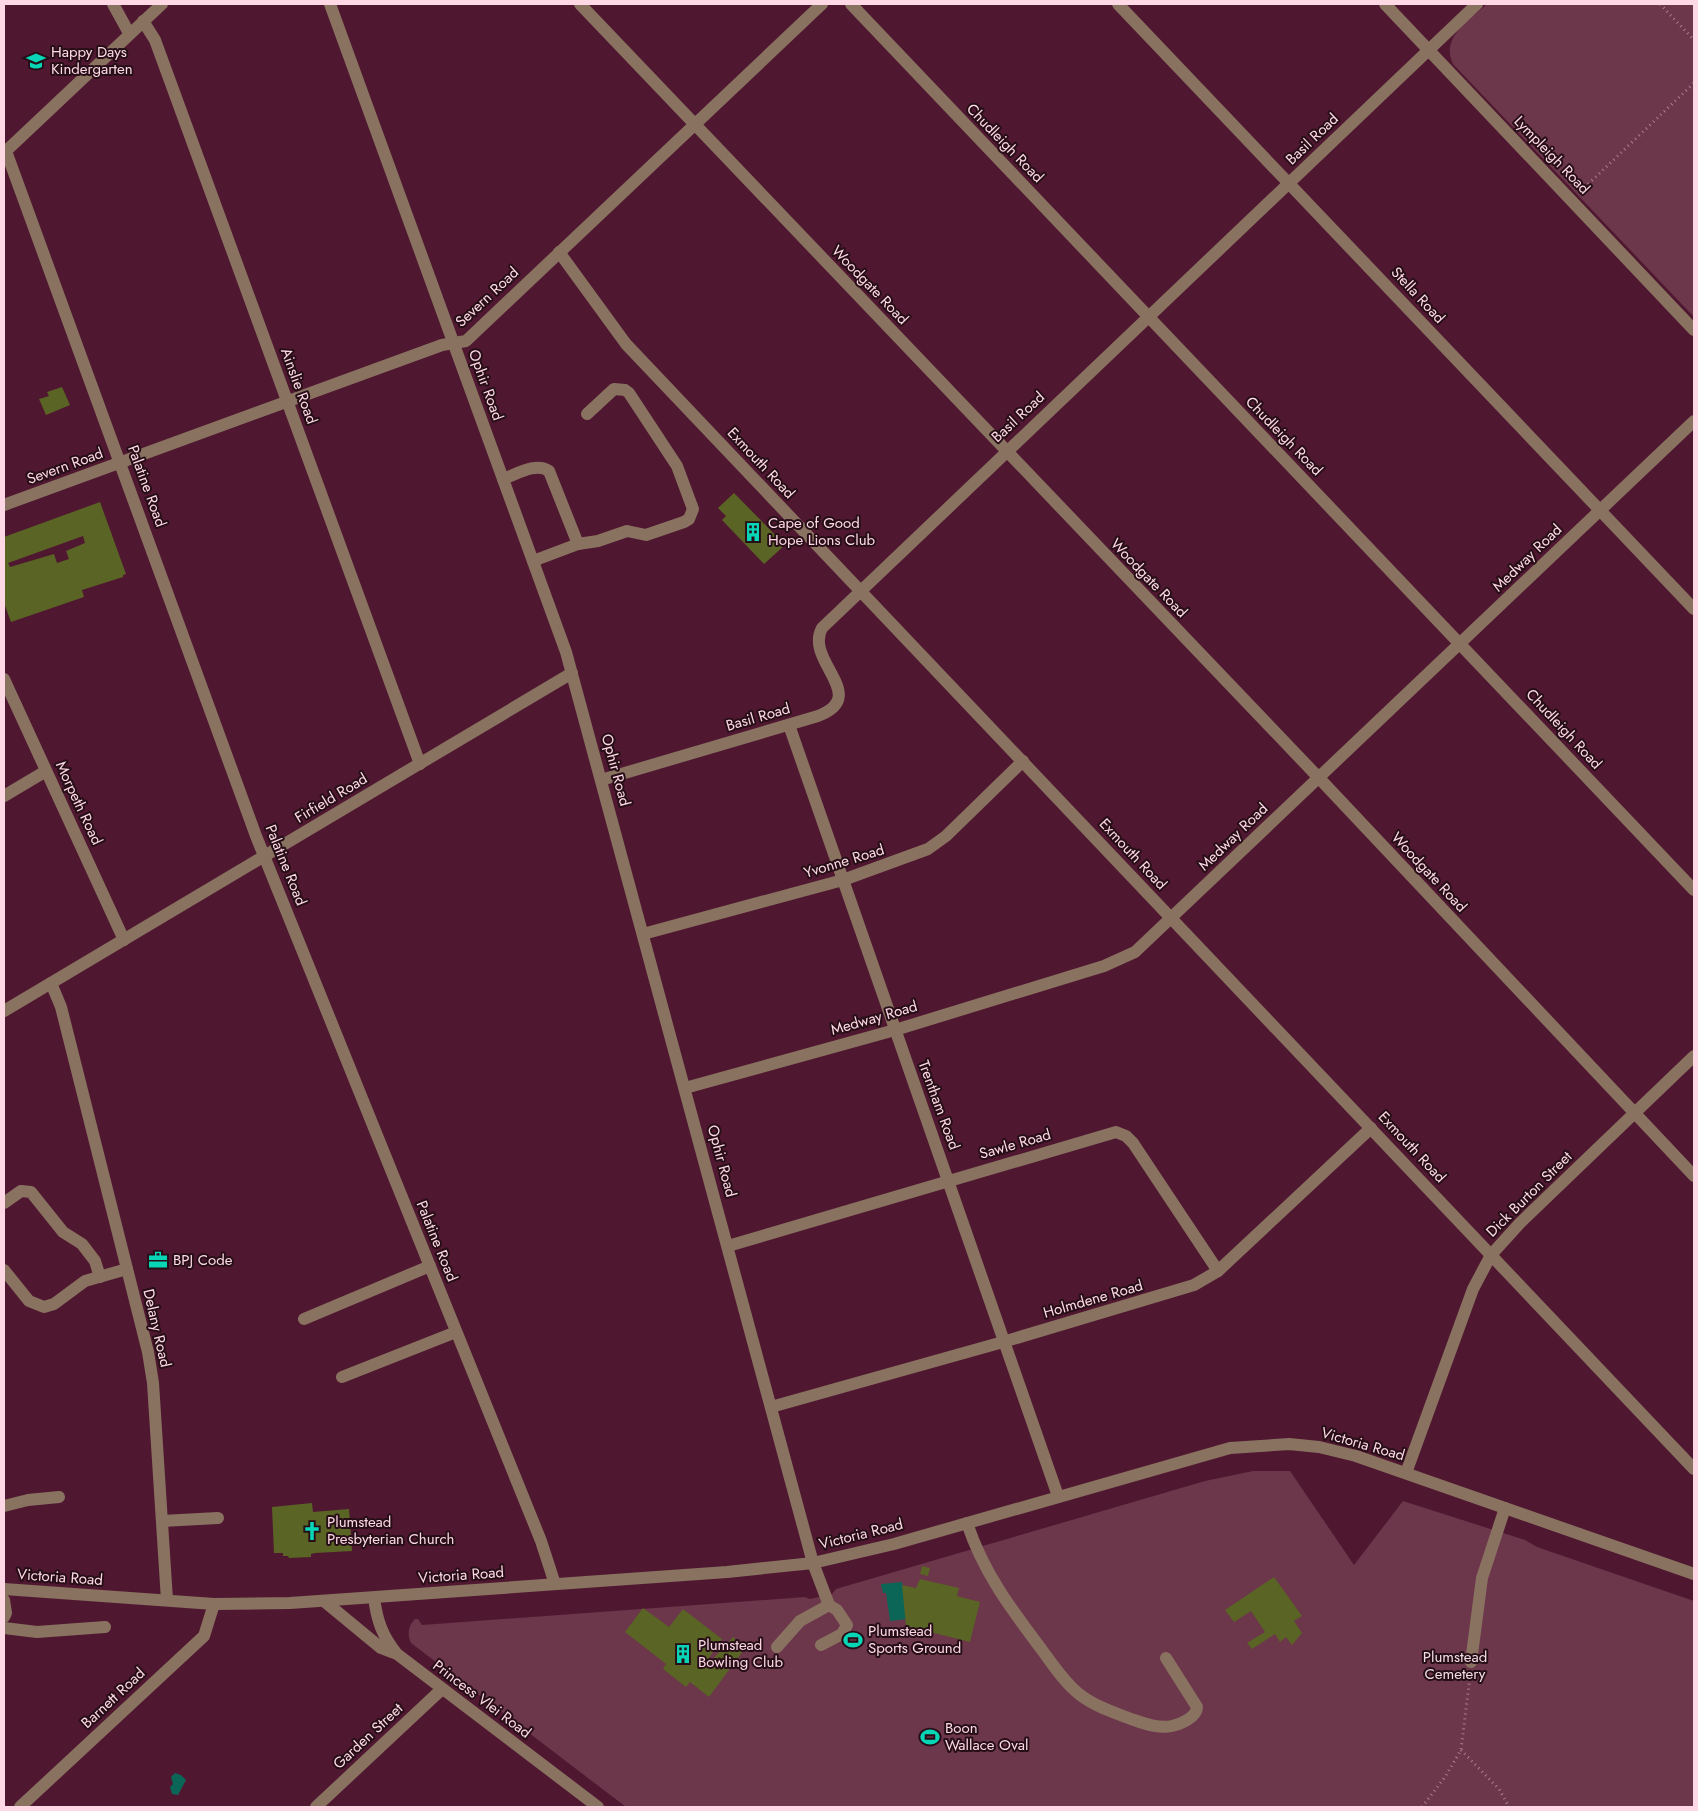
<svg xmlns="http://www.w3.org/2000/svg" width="1698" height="1811" font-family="Jost,sans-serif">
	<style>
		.green { fill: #6c364b }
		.water { fill: #0c6657 }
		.building { fill: #5a6425; fill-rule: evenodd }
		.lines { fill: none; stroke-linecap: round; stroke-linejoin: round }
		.path { stroke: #ac7e90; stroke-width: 3; stroke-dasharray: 1 4; stroke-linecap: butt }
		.minor { stroke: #8a7261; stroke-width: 12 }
		.labels { text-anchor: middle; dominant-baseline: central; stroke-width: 4; stroke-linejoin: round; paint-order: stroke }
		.poi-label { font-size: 15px; fill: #fed9e5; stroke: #260e17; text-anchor: start }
		.street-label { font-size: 15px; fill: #fed9e5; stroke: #260e17 }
		.park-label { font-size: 15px; fill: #f3dde4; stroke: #260e17 }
	</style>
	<rect width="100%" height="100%" fill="#4f1830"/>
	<g class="green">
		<path d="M1487,4H1694V317L1453,64C1440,37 1470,20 1487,4Z"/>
		<path d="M1253,1471H1290L1354,1565L1403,1501L1525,1540L1537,1547L1694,1601V1807H626L411,1643C407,1634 408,1626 415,1619H418L422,1625L805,1597L810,1599L832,1594L836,1589L1205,1481Z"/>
	</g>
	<g class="water">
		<path d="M902,1582L907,1619L890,1621L886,1593H883L881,1584Z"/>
		<path d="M175,1773L181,1775L186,1780L178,1795L172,1794L170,1787L173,1784L171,1777Z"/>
	</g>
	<g class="building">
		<path d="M62,387L70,405L46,415L39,399L49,396L47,392Z"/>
		<path d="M734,493L785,545L764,564L722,520L726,516L718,508Z"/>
		<path d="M100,502L126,574L123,575V577L82,590L84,597L11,622L4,603V537ZM83,536L85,543L66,551L69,559L57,563L54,554L10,567L8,563Z"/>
		<path d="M312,1503L313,1512L349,1509L352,1551L315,1553L311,1554V1557L289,1558L288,1556H283V1553H274L272,1507Z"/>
		<path d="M922,1566L930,1568L928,1576L920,1574Z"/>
		<path d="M1274,1577L1302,1616L1294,1621L1302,1633L1292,1645L1286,1637L1280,1642L1275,1634L1252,1649L1247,1643L1265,1632L1251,1611L1234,1622L1225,1610Z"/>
		<path d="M920,1579L959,1588L957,1596L980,1602L970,1642L906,1626L902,1585L916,1588Z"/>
		<path d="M643,1608L669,1627L683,1609L722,1639L709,1658L712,1660L733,1637L746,1647L709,1697L690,1682L686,1687L663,1669L666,1664L625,1632Z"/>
	</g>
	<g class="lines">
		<g class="path">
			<path d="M1660,4L1694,40"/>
			<path d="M1581,191L1694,83"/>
			<path d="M1461,1750L1499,1789L1509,1807"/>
			<path d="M1422,1807L1445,1777L1461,1750L1470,1676"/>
		</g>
		<g class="minor">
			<path d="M113,4L129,33"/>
			<path d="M330,4L566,652L813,1563L829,1605L837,1610L847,1625L842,1634L821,1645"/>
			<path d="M580,4L1319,778L1694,1176"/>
			<path d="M851,4L1694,890"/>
			<path d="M1118,4L1694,609"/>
			<path d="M1385,4L1694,330"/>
			<path d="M143,21L155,40L420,764"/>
			<path d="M6,151L256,836L541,1541L555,1584"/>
			<path d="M4,153L162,4"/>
			<path d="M559,252L626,344L1694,1469"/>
			<path d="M503,479C517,474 536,462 549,471L578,544L533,561"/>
			<path d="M4,505L442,345L466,341L822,4"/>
			<path d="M578,544L598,541L627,531L646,535L684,522L689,519L693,509L677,466L629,393L625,390L614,389L587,414"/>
			<path d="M4,679L124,940"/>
			<path d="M789,725L1058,1496"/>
			<path d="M601,780L818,716C871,696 804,661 822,628L1477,4"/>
			<path d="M4,796L46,771"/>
			<path d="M643,934L843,880L928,849L946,836L1023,761"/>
			<path d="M51,983L61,1007L148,1352L153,1383L167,1600"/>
			<path d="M4,1011L572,673"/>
			<path d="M685,1088L895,1030L1104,966L1135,952L1694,421"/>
			<path d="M4,1203L21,1191L31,1192L63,1232L82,1244L95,1261L100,1277"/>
			<path d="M728,1246L1116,1132L1126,1136L1133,1143L1218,1271"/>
			<path d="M4,1270L29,1301L44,1307L54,1304L85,1281L127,1269"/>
			<path d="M304,1319L430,1266"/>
			<path d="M342,1377L456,1332"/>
			<path d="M771,1407L1003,1342L1194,1285L1218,1271L1371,1128"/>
			<path d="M1406,1473L1473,1289L1491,1255L1520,1223L1694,1056"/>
			<path d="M4,1506L28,1500L59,1497"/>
			<path d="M162,1521L218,1518"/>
			<path d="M967,1523C983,1572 1011,1609 1042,1650C1053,1665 1064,1682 1079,1694C1094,1706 1113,1712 1131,1719C1143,1723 1158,1729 1172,1726C1181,1724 1197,1717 1197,1707L1166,1658"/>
			<path d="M4,1589L214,1604L290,1603L727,1572L813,1563L894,1544L1230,1448L1289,1444L1319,1447L1356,1456L1694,1574"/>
			<path d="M374,1598C377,1620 382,1636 397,1654L598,1807"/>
			<path d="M4,1600L6,1613L4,1617"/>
			<path d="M324,1601L381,1648L394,1653"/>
			<path d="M4,1628L37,1632L105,1627"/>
			<path d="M777,1647L800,1621L829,1605"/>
			<path d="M1471,1662L1482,1578L1505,1508"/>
			<path d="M20,1807L204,1636L214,1604"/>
			<path d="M316,1807L442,1689"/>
		</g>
	</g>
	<defs>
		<g id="school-bare" transform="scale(1.5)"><path d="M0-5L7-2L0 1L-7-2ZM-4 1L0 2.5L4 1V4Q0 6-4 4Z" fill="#07d5b6" stroke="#260e17" stroke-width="2.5" paint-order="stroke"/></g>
		<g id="building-bare" transform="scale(1.5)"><path d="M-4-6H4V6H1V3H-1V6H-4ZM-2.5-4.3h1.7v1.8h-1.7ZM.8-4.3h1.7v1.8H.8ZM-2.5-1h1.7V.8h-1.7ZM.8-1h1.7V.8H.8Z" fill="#07d5b6" stroke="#260e17" stroke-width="2.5" paint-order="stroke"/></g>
		<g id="office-bare" transform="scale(1.5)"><path d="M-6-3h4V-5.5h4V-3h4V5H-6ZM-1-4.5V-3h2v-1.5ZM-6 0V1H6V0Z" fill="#07d5b6" stroke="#260e17" stroke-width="2.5" paint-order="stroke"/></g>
		<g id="church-bare" transform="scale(1.5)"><path d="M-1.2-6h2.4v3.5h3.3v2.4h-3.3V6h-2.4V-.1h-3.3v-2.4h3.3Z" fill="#07d5b6" stroke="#260e17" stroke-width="2.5" paint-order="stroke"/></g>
		<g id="stadium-bare" transform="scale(1.5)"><path d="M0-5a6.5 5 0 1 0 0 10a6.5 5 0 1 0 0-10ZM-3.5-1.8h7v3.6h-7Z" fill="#07d5b6" stroke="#260e17" stroke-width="2.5" paint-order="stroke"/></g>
	</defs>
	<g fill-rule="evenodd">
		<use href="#school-bare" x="36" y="61"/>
		<use href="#building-bare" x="753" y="532"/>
		<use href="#office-bare" x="158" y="1260"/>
		<use href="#church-bare" x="312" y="1531"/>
		<use href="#stadium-bare" x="853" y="1640"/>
		<use href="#building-bare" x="683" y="1654"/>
		<use href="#stadium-bare" x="930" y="1737"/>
	</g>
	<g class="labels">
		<g class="poi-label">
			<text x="51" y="52">Happy Days<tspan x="51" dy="17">Kindergarten</tspan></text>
			<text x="768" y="523">Cape of Good<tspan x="768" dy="17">Hope Lions Club</tspan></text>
			<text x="173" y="1260">BPJ Code</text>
			<text x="327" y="1522">Plumstead<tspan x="327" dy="17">Presbyterian Church</tspan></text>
			<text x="868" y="1631">Plumstead<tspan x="868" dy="17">Sports Ground</tspan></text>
			<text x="698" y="1645">Plumstead<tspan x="698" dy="17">Bowling Club</tspan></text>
			<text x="945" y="1728">Boon<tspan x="945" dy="17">Wallace Oval</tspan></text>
		</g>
		<g class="street-label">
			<text transform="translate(1312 139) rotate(-44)">Basil Road</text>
			<text transform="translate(1005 143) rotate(46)">Chudleigh Road</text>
			<text transform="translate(1552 155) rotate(46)">Lympleigh Road</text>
			<text transform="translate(870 285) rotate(46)">Woodgate Road</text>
			<text transform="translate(1418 295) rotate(47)">Stella Road</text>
			<text transform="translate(487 297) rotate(-43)">Severn Road</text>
			<text transform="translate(486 385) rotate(70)">Ophir Road</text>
			<text transform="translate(299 386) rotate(70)">Ainslie Road</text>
			<text transform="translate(1018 417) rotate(-43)">Basil Road</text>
			<text transform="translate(1284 436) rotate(46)">Chudleigh Road</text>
			<text transform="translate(761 463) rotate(47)">Exmouth Road</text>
			<text transform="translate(65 466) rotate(-20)">Severn Road</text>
			<text transform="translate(147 486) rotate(70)">Palatine Road</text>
			<text transform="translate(1527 558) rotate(-44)">Medway Road</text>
			<text transform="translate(1149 578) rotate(46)">Woodgate Road</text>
			<text transform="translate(758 717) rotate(-16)">Basil Road</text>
			<text transform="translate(1564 729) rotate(47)">Chudleigh Road</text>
			<text transform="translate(616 770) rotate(75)">Ophir Road</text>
			<text transform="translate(331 798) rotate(-31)">Firfield Road</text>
			<text transform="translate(79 803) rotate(65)">Morpeth Road</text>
			<text transform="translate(1233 837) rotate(-44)">Medway Road</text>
			<text transform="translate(1133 854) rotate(47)">Exmouth Road</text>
			<text transform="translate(844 861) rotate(-17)">Yvonne Road</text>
			<text transform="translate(286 865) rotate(68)">Palatine Road</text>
			<text transform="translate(1429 872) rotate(47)">Woodgate Road</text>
			<text transform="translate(874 1018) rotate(-16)">Medway Road</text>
			<text transform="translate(939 1105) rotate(70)">Trentham Road</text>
			<text transform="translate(1015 1144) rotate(-16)">Sawle Road</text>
			<text transform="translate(1412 1147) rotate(47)">Exmouth Road</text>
			<text transform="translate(722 1161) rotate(75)">Ophir Road</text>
			<text transform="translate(1529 1194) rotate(-45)">Dick Burton Street</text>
			<text transform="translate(437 1241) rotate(68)">Palatine Road</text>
			<text transform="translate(1093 1299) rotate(-16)">Holmdene Road</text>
			<text transform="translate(157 1328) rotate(77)">Delany Road</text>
			<text transform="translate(1363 1444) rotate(16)">Victoria Road</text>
			<text transform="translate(861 1534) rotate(-14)">Victoria Road</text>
			<text transform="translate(461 1575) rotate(-4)">Victoria Road</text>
			<text transform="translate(60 1577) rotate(4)">Victoria Road</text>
			<text transform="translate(113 1698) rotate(-43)">Barnett Road</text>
			<text transform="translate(482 1699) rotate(37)">Princess Vlei Road</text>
			<text transform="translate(368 1736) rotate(-43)">Garden Street</text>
		</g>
		<g class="park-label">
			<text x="1455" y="1657">Plumstead<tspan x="1455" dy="17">Cemetery</tspan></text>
		</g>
	</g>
	<rect width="1698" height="1811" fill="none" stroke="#fed9e5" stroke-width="10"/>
</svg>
